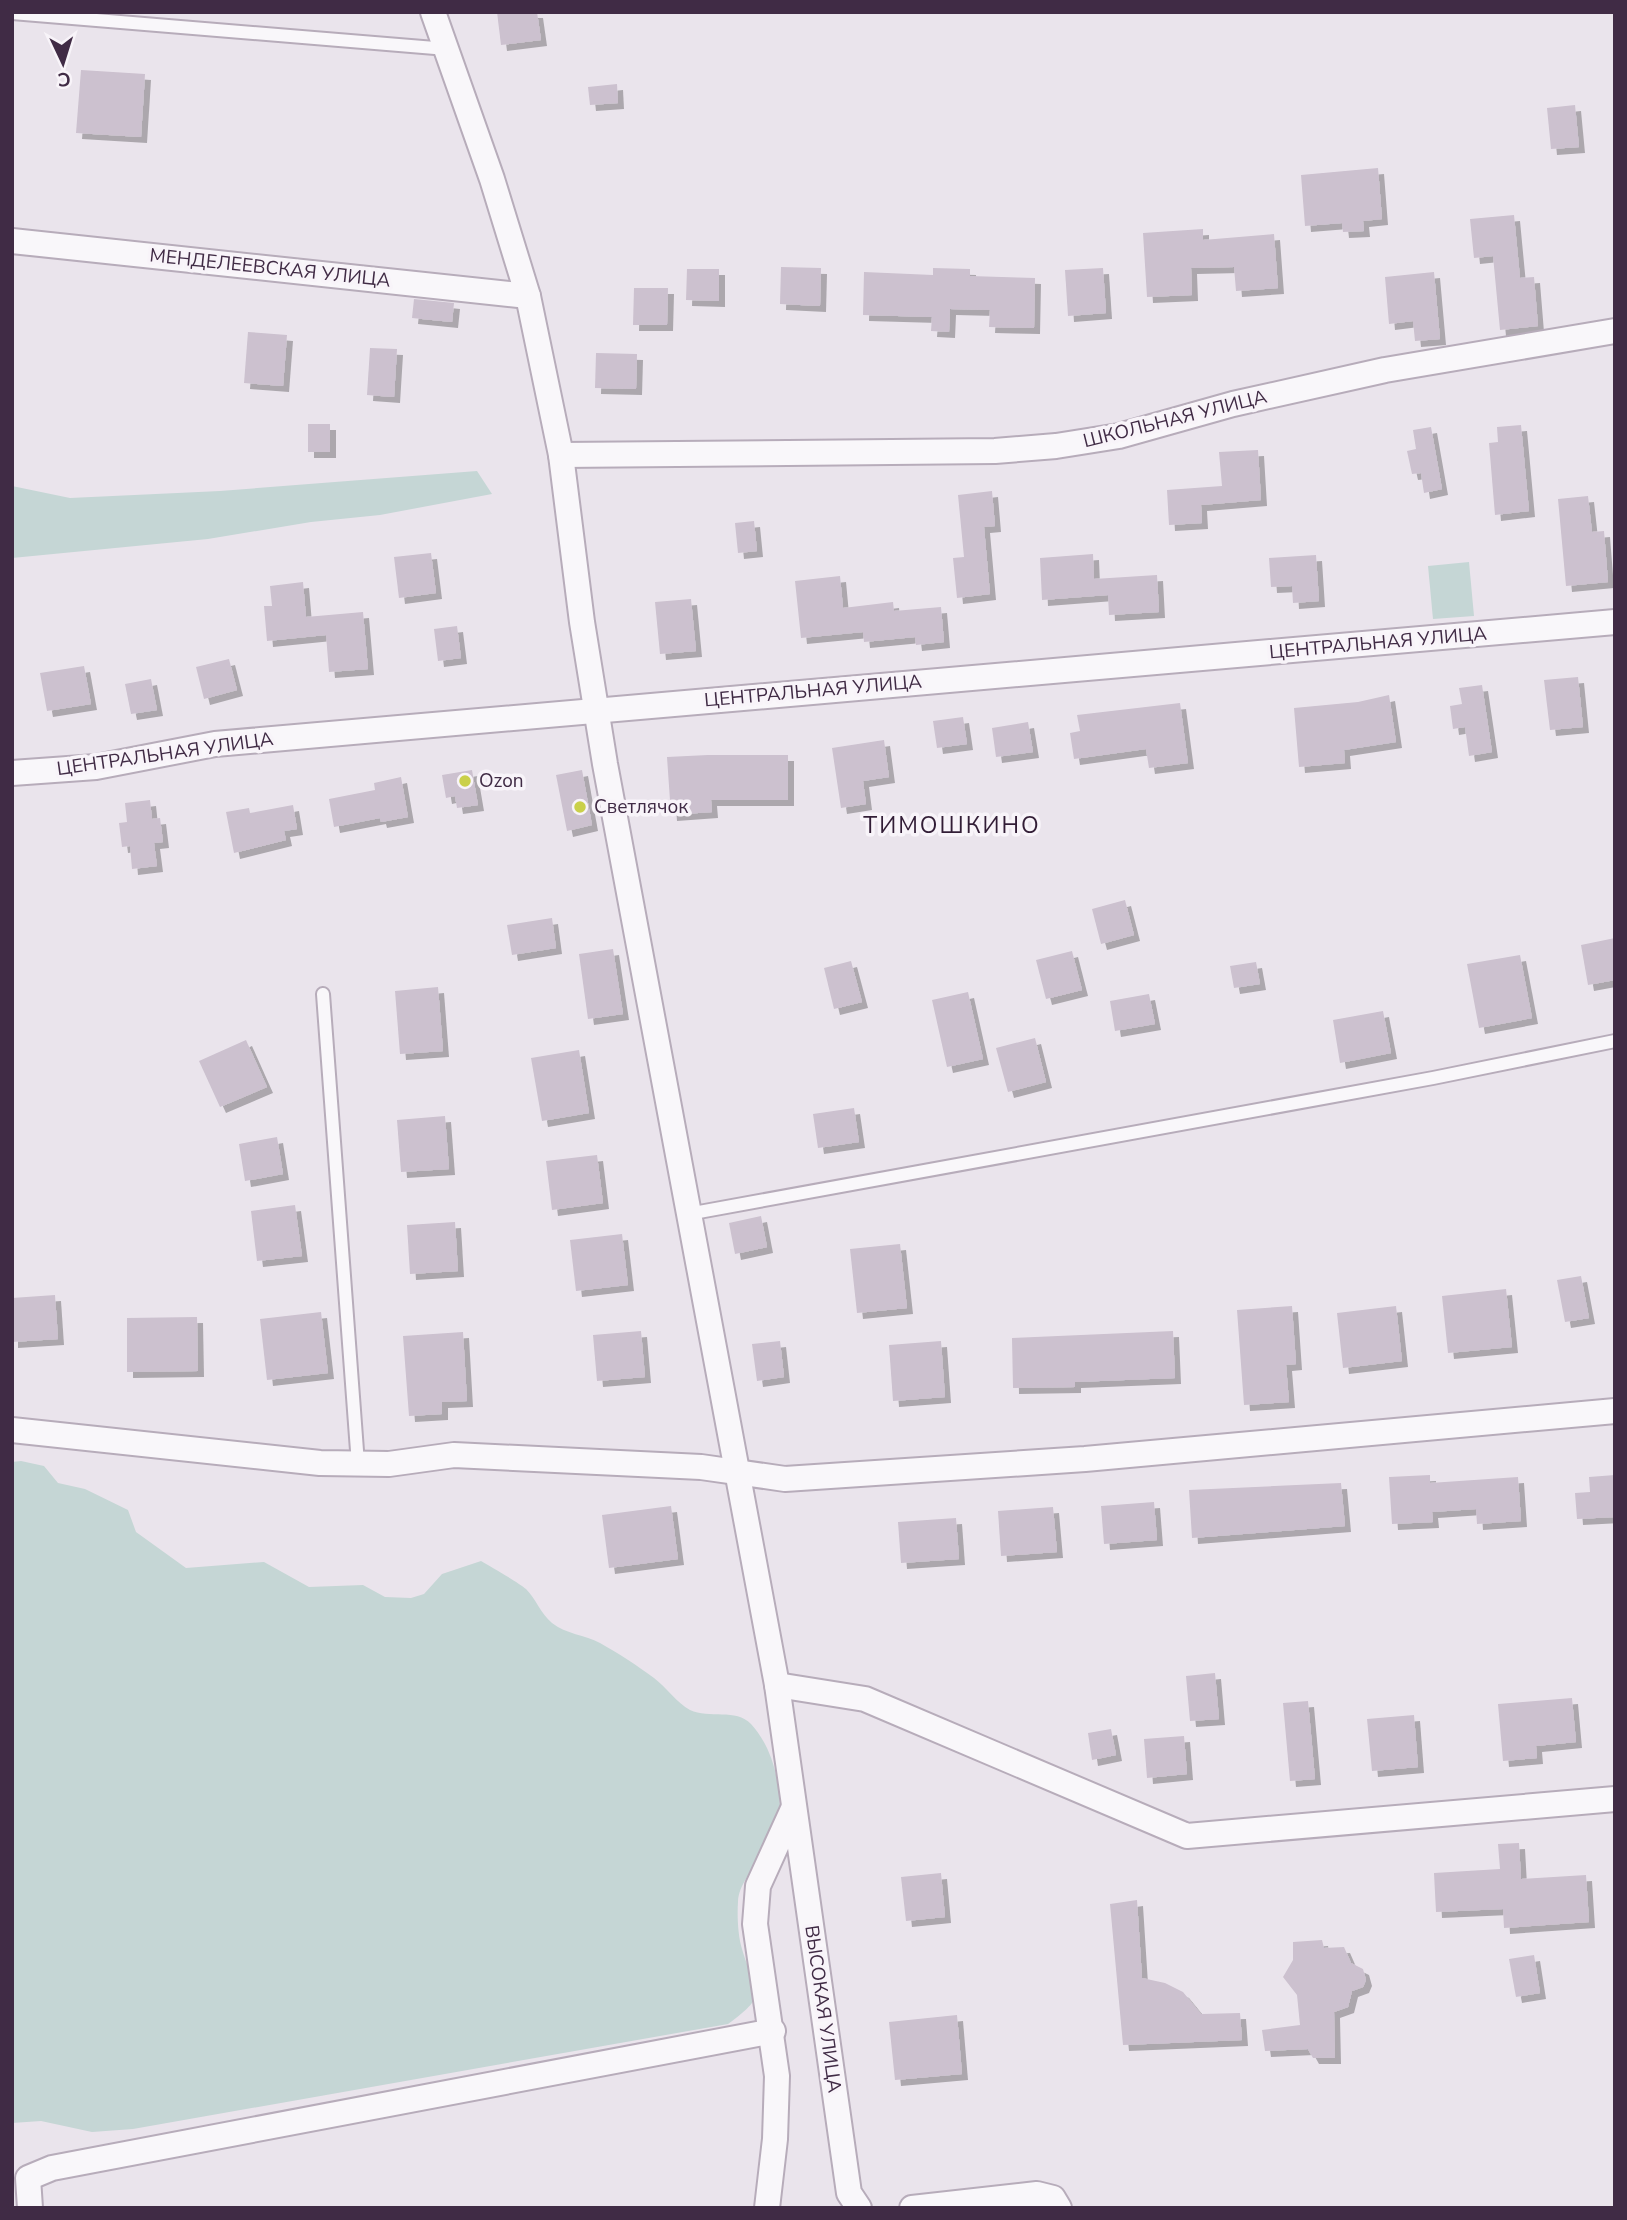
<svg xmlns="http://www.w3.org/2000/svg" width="1627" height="2220" font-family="'Nunito Sans',sans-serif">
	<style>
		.green { fill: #c5d6d5 }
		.building { fill: #ccc1cf; filter: url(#shadow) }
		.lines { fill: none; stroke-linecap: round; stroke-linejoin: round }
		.service-casing { stroke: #b7acba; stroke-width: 16 }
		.minor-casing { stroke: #b7acba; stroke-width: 28 }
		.service { stroke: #f9f7fa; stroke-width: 12 }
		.minor { stroke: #f9f7fa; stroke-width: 24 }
		.poi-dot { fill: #cad04a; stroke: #f8f4f9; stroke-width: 2.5 }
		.labels { text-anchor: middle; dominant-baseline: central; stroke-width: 7; stroke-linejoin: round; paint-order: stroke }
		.street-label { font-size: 19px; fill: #402b45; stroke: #f8f4f9 }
		.poi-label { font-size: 19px; fill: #402b45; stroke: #f8f4f9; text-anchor: start }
		.quarter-label { font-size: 23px; letter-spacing: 2px; fill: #321d36; stroke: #f8f4f9 }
	</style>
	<defs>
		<filter id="shadow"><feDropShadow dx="6" dy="6" stdDeviation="0" flood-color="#0004"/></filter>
	</defs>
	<rect width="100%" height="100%" fill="#eae4ec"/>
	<g class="green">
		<path d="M477,471L492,494L380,515L311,522L208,539L12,558V486L70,498L220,491Z"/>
		<path d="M1469,562L1474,616L1433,619L1428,566Z"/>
		<path d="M21,1461L44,1466L58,1483L85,1489L128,1510L136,1532L186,1568L264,1562L309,1587L363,1585L385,1597L411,1598L424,1594L442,1574L481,1561C491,1567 518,1582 526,1589C536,1599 541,1614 552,1623C566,1634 585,1635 600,1643C618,1653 638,1666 654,1678C666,1687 677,1703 690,1710C709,1719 736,1708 751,1724C771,1746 779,1777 780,1807C781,1851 739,1871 738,1902C737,1916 738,1936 742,1949C754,1992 773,1991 728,2024L133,2129L92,2132L41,2121L12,2123V1462Z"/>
	</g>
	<g class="building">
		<path d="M497,12H537L541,40L501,45Z"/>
		<path d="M81,70L145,74L141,137L76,133Z"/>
		<path d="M617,84L618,103L590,105L588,87Z"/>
		<path d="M1575,105L1579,147L1551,149L1547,108Z"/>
		<path d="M1378,168L1382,219L1363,221L1364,231L1343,232L1342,223L1305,226L1301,175Z"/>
		<path d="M1514,215L1520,278L1534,277L1538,326L1500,330L1493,256L1474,258L1470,219Z"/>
		<path d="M1203,229V240L1274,234L1278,288L1236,291L1234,267L1191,268L1192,295L1147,297L1143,233Z"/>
		<path d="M781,267L821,268L820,306L780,304Z"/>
		<path d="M933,268L970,269V276L1035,278L1034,328L989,327L990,310L950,309L949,332L931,331L932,317L863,315L864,272L933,275Z"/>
		<path d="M1103,268L1106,313L1068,316L1065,270Z"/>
		<path d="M687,269H719V301L686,300Z"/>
		<path d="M1434,272L1440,339L1415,341L1413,321L1389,324L1385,277Z"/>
		<path d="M634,288H668L667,325H633Z"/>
		<path d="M414,299L454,303L452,322L412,318Z"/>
		<path d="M248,332L287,335L283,386L244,383Z"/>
		<path d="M370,348L397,349L394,397L367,395Z"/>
		<path d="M596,353L637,354L636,389L595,388Z"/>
		<rect x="308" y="424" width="22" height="28"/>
		<path d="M1521,425L1529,511L1495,515L1489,443L1498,442L1497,427Z"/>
		<path d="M1431,427L1442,489L1424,493L1421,473L1412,474L1407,451L1416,449L1413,430Z"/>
		<path d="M1258,450L1261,500L1201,505L1202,523L1169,525L1167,490L1222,486L1219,452Z"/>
		<path d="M992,491L995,526L984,527L990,594L957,598L953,558L964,557L958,495Z"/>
		<path d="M1588,496L1592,532L1604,531L1608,582L1566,586L1558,499Z"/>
		<path d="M754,521L757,551L738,553L735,523Z"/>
		<path d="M431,553L436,593L399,598L394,557Z"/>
		<path d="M1093,554L1094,579L1157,575L1159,612L1109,615L1108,595L1042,600L1040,558Z"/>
		<path d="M1316,555L1319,601L1293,603L1292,586L1271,587L1269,558Z"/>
		<path d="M840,576L843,608L893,602L894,611L941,607L944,642L916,645L915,637L864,642L863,632L801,638L795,581Z"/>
		<path d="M303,582L306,617L363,612L368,669L329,672L326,635L267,641L264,606H272L270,586Z"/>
		<path d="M691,599L696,651L660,654L655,602Z"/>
		<path d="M457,626L461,658L438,661L434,629Z"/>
		<path d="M229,659L237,690L204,699L196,667Z"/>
		<path d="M84,666L91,704L47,711L40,673Z"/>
		<path d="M1578,677L1583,727L1550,730L1544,680Z"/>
		<path d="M151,679L157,710L131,714L125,684Z"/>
		<path d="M1482,685L1492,752L1469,756L1465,727L1453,729L1450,706L1462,704L1459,688Z"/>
		<path d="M1389,695L1396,742L1344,750L1345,763L1299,767L1294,708L1358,702Z"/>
		<path d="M1180,703L1188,763L1149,768L1146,749L1074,759L1070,733L1080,731L1077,715Z"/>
		<path d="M963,717L967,744L937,748L933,721Z"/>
		<path d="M1028,722L1033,752L996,757L992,728Z"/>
		<path d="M884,740L889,777L863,781L866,804L841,808L832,748Z"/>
		<path d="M708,755H788V800H711L712,812L671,815L667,757Z"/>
		<path d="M472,770L478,805L457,808L455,796L446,798L442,775Z"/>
		<path d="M582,770L592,825L567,831L556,775Z"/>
		<path d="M401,777L408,817L381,822L380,818L334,827L329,799L375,790L374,783Z"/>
		<path d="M150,800L152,819L160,818L163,842L154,843L157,866L132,869L130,846L122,847L119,823L127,822L125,803Z"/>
		<path d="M293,805L297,829L284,831L286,840L234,853L226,812L249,808L250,813Z"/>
		<path d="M1125,900L1134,935L1101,944L1092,909Z"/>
		<path d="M552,918L556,948L512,955L507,925Z"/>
		<path d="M1615,938V980L1588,985L1581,945Z"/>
		<path d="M613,949L623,1014L588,1019L579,954Z"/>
		<path d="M1072,951L1082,990L1046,999L1036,960Z"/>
		<path d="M1520,955L1532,1018L1479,1028L1467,964Z"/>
		<path d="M851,961L862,1002L834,1009L824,968Z"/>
		<path d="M1256,962L1260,984L1234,988L1230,966Z"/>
		<path d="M438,987L443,1051L400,1054L395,991Z"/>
		<path d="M968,992L983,1059L947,1067L932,1000Z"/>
		<path d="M1149,994L1155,1024L1115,1031L1110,1001Z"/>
		<path d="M1383,1011L1391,1053L1340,1063L1333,1020Z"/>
		<path d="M1035,1038L1046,1082L1008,1092L996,1048Z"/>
		<path d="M246,1040L267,1087L220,1107L199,1061Z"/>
		<path d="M579,1050L589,1113L542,1121L531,1058Z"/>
		<path d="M854,1108L859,1142L818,1148L813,1114Z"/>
		<path d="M445,1116L449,1169L401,1172L397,1120Z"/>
		<path d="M277,1137L283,1174L245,1181L239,1144Z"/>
		<path d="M597,1155L603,1203L552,1210L546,1161Z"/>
		<path d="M295,1205L302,1256L257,1261L251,1211Z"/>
		<path d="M761,1216L767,1247L735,1254L729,1223Z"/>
		<path d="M455,1222L458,1271L410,1274L407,1225Z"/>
		<path d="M622,1234L628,1285L576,1291L570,1240Z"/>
		<path d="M900,1244L907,1308L857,1313L850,1249Z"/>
		<path d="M1581,1276L1589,1318L1565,1322L1557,1280Z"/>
		<path d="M1506,1289L1512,1347L1448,1353L1442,1296Z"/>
		<path d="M55,1295L58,1339L12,1342V1298Z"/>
		<path d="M1292,1306L1296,1364L1286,1365L1289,1402L1244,1405L1237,1310Z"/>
		<path d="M1396,1306L1402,1361L1343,1368L1337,1313Z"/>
		<path d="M321,1312L328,1373L267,1380L260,1319Z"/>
		<path d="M197,1317L198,1371L127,1372V1318Z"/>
		<path d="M641,1331L645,1377L597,1381L593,1335Z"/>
		<path d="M1173,1331L1175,1378L1075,1382V1387L1013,1388L1012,1338Z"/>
		<path d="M463,1332L467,1401L442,1402V1414L409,1416L403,1336Z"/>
		<path d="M780,1341L784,1377L757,1381L752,1344Z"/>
		<path d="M941,1341L945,1397L893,1401L889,1345Z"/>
		<path d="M1430,1475V1483L1518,1477L1521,1521L1477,1524L1476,1509L1432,1512L1433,1522L1392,1524L1389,1477Z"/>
		<path d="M1615,1475V1517L1577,1519L1575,1493L1590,1492L1589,1477Z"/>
		<path d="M1341,1483L1345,1526L1192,1538L1189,1490Z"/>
		<path d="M1154,1502L1157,1540L1104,1544L1101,1506Z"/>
		<path d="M671,1506L678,1559L609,1568L602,1515Z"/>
		<path d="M1053,1507L1057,1552L1001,1556L998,1511Z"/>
		<path d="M956,1518L959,1559L901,1563L898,1522Z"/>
		<path d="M1215,1673L1219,1719L1190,1721L1186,1676Z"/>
		<path d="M1572,1698L1576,1742L1536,1746L1537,1758L1503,1761L1498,1704Z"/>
		<path d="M1308,1701L1315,1779L1290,1781L1283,1703Z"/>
		<path d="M1414,1715L1418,1767L1372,1771L1367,1719Z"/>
		<path d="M1111,1729L1116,1755L1092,1760L1088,1733Z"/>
		<path d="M1184,1736L1187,1774L1147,1778L1144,1739Z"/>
		<path d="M1519,1843L1521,1879L1586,1875L1589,1922L1504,1928L1503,1909L1436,1912L1434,1873L1500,1869L1498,1844Z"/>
		<path d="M941,1873L945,1917L906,1921L901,1877Z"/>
		<path d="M1137,1900L1142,1978L1165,1983L1183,1992L1201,2014L1240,2013L1242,2040L1123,2045L1110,1904Z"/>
		<path d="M1322,1940L1324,1948L1344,1947L1351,1963L1363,1969L1366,1980L1363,1987L1352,1991L1348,2007L1334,2012L1335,2058H1313L1308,2049L1265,2051L1262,2030L1300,2025L1297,1995L1283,1977L1293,1960V1942Z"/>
		<path d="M1534,1955L1540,1993L1516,1997L1509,1959Z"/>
		<path d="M957,2015L962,2074L895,2080L889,2022Z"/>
	</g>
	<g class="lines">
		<g class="service-casing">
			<g id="service">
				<path d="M12,13L447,49"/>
				<path d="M323,994L358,1464"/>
				<path d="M688,1214L1433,1078L1615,1041"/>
			</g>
		</g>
		<g class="minor-casing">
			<g id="minor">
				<path d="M433,12L492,179L528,296L561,455L582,622L605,764L777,1685L849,2193L859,2208"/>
				<path d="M12,241L528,296"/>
				<path d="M561,455L995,451L1056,446L1119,436L1233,404L1385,370L1615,331"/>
				<path d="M12,773L96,767L215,744L1615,622"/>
				<path d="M12,1430L320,1463L389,1464L454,1455L701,1467L785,1479L1085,1459L1615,1411"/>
				<path d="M777,1685L865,1699L1187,1836L1615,1799"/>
				<path d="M30,2208L28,2178L52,2168L773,2031"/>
				<path d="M767,2208L775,2139L777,2076L755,1924L758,1886L793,1809"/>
				<path d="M912,2208L1037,2194L1053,2198L1059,2208"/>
			</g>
		</g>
		<use href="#service" class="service"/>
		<use href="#minor" class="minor"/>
	</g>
	<g class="poi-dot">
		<circle cx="465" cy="781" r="7"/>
		<circle cx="580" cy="807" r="7"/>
	</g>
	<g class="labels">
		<g class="street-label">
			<text transform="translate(270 268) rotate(6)">МЕНДЕЛЕЕВСКАЯ УЛИЦА</text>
			<text transform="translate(1175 419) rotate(-14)">ШКОЛЬНАЯ УЛИЦА</text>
			<text transform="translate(1378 643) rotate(-5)">ЦЕНТРАЛЬНАЯ УЛИЦА</text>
			<text transform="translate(813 691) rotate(-5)">ЦЕНТРАЛЬНАЯ УЛИЦА</text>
			<text transform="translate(165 754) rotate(-8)">ЦЕНТРАЛЬНАЯ УЛИЦА</text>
			<text transform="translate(823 2009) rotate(82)">ВЫСОКАЯ УЛИЦА</text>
		</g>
		<g class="poi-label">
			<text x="479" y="781">Ozon</text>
			<text x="594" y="807">Светлячок</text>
		</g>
		<g class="quarter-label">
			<text x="952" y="825">ТИМОШКИНО</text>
		</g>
	</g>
	<rect width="1627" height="2220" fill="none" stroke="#402b45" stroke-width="28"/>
	<g transform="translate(63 63) rotate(176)" stroke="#f8f4f9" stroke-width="5" paint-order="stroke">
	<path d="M0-5L12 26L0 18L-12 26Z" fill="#402b45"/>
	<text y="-10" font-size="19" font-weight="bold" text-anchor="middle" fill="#402b45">С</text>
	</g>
</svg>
